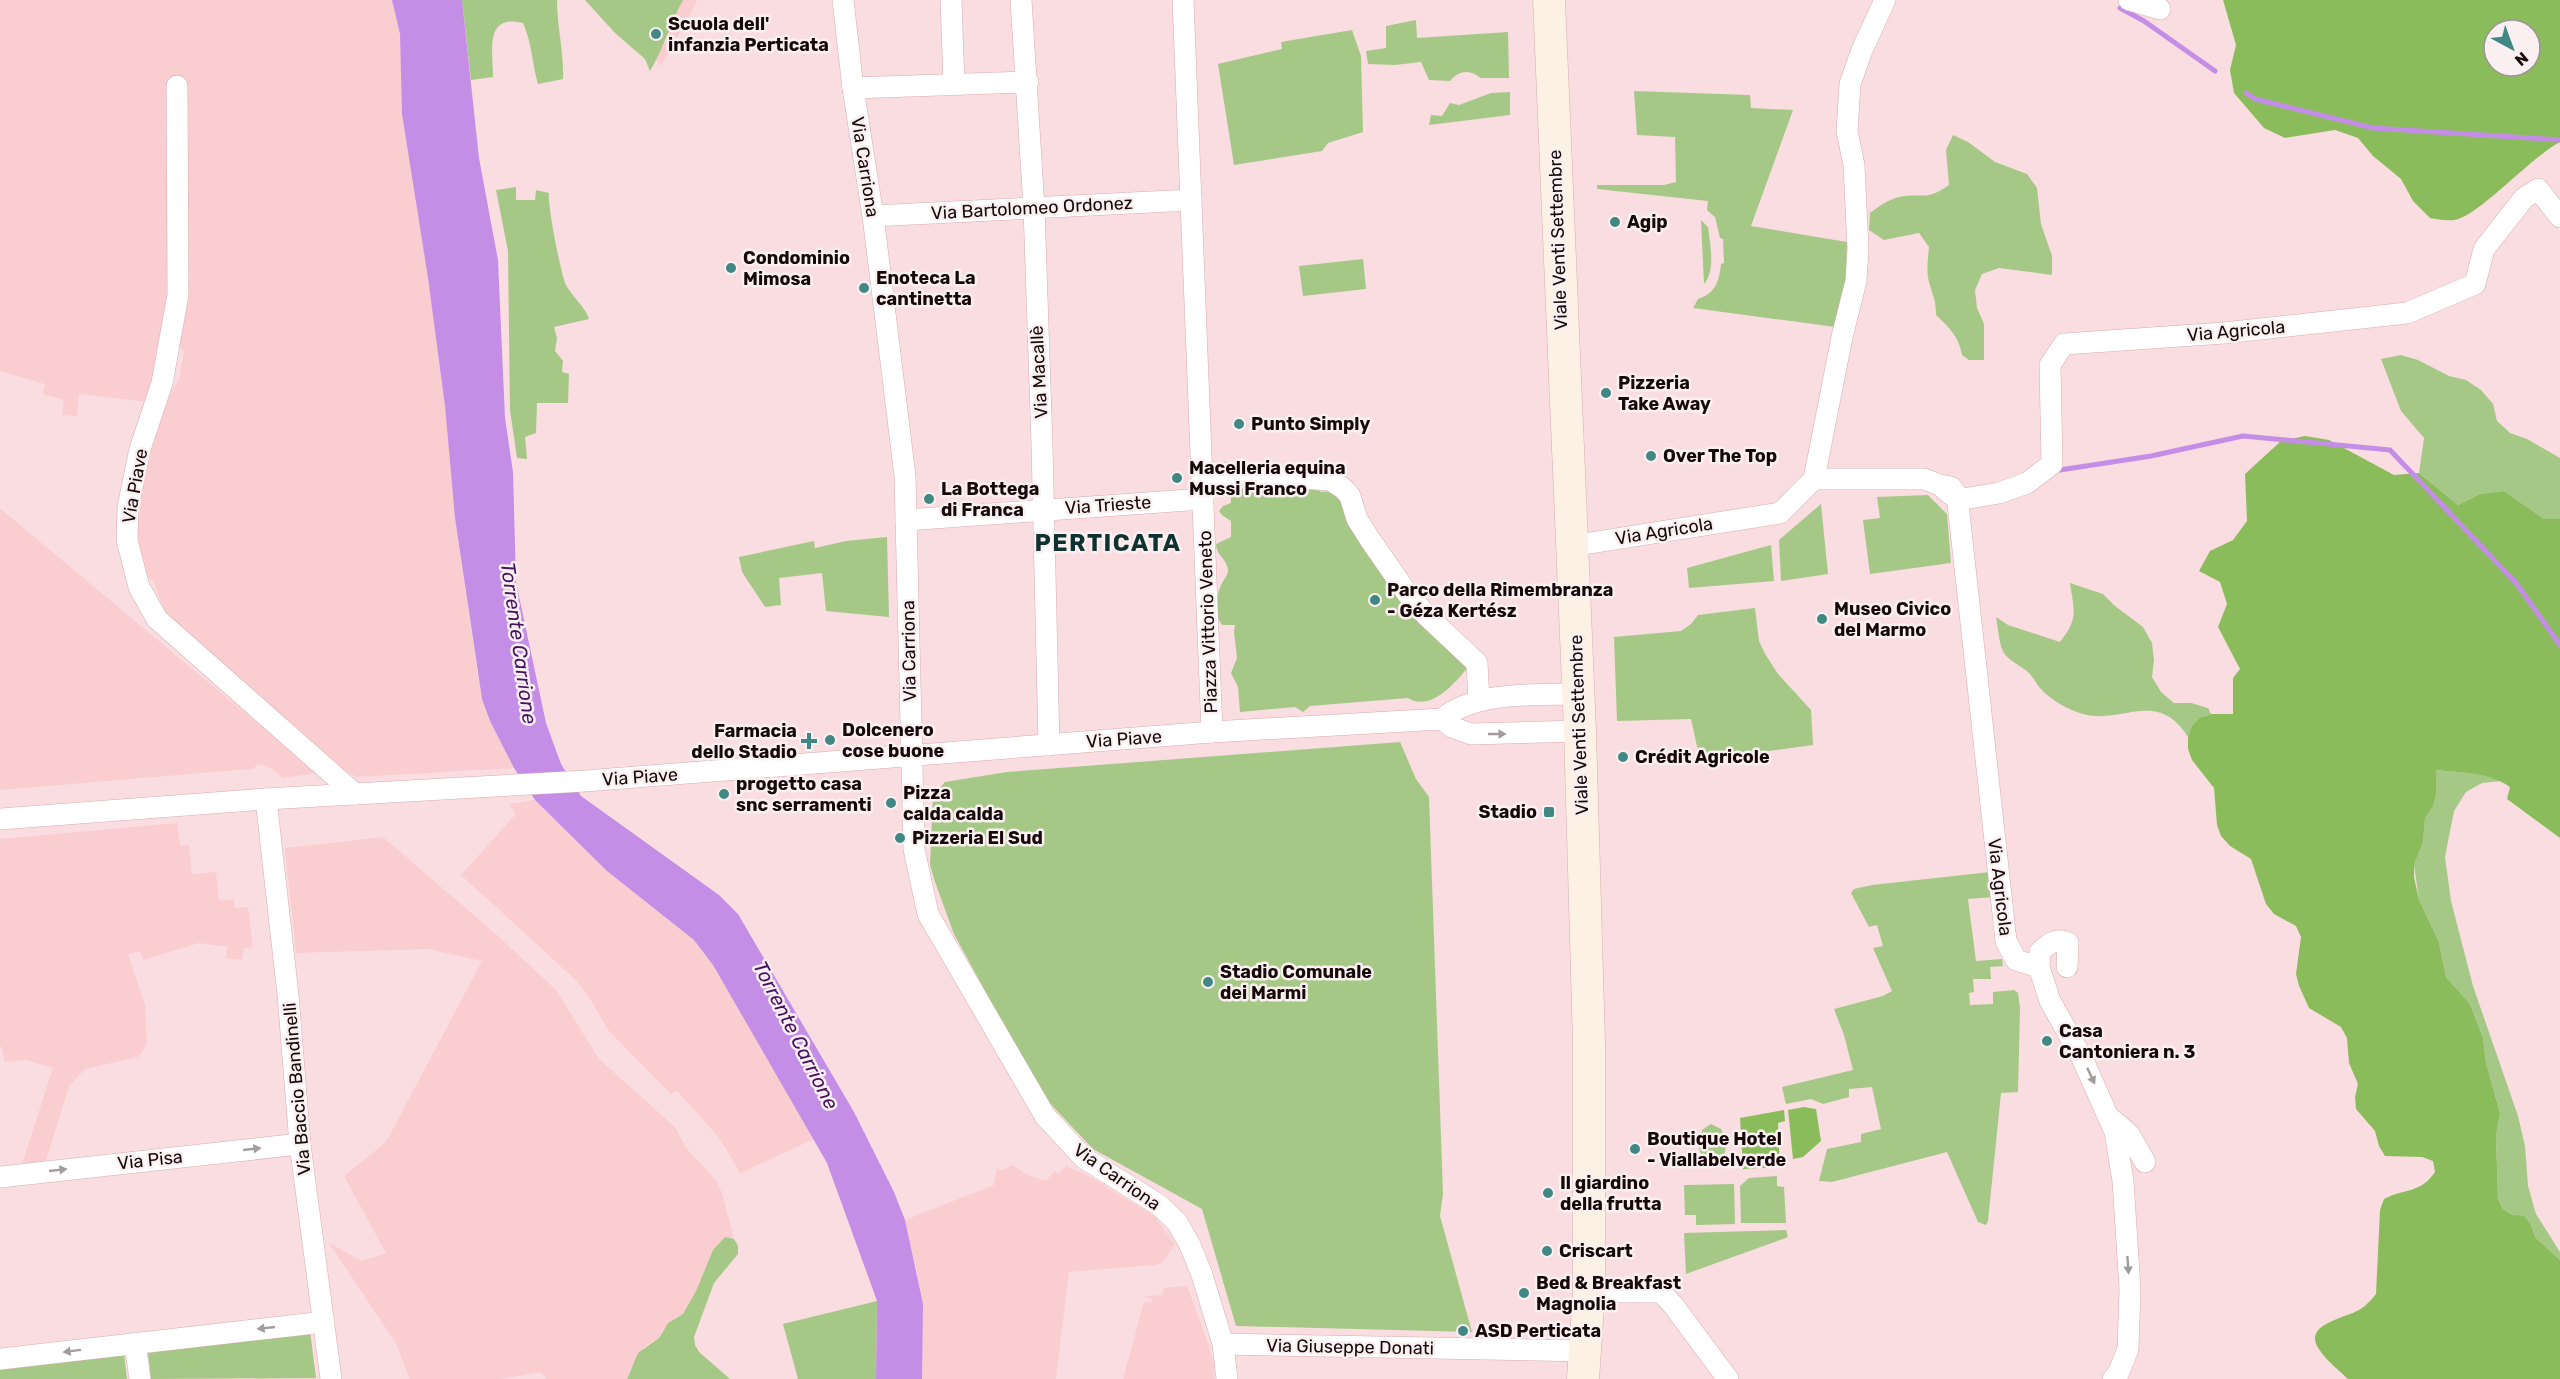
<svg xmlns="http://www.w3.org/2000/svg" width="2560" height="1379" font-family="Rubik,sans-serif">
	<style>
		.built { fill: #facdd1 }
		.green { fill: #a5c887 }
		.forest { fill: #8bbc5b; fill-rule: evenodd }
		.water { fill: #c48ee7 }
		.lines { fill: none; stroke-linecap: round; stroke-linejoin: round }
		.stream { stroke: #c48ee7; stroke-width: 5 }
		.minor-casing { stroke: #d9abb0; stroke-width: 22 }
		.secondary-casing { stroke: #d9abb0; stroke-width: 33 }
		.minor { stroke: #fff; stroke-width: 21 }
		.secondary { stroke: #fcf1e4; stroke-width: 32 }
		.oneway { fill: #a29c9d }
		.poi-dot { fill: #418885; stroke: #faf0f1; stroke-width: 2 }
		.labels { text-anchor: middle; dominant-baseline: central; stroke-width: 5; stroke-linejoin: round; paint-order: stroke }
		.poi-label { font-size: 18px; font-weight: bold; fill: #17080a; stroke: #faf0f1; text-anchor: start }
		.street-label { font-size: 18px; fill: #17080a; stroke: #faf0f1 }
		.water-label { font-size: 20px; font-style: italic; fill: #461161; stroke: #faf0f1 }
		.district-label { font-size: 24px; font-weight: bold; letter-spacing: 1.5px; fill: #0f3230; stroke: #faf0f1 }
	</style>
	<rect width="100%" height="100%" fill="#fadde0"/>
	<g class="built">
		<path d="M0,0H392L400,34L402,114L428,278L445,406L455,518L475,659L482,699L490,721L514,768L356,777L324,756L168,621L154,583L141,568L136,553L137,527L140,515L136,513L153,444L170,393L179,380L184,351L178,345L168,234V291L148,402L79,394L77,416L62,415L64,400L43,394L45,384L0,371Z"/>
		<path d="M605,0H696L697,2L661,66Z"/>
		<path d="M0,508L2,510L317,773L283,778L272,769L258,764L253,769L238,770L0,790Z"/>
		<path d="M535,800L607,871L694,940L713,965L814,1139L740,1173L720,1139L697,1113L677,1091L671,1094L608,1030L589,997L577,981L461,875L516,814L509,804Z"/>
		<path d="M177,823L180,845H189L192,874L216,872L219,901L234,899L235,908L248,907L253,947L244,948L242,960L226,958L227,947L199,943L143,960L140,951L128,954L145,1005L147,1044L138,1057L85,1069L69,1086L45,1164H22L53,1068L26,1060L5,1062L2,1047H0V839Z"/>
		<path d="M383,837L497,935L556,990L599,1059L675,1127L687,1149L716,1180L722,1193L734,1239L725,1237L713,1250L696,1291L683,1314L675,1318L662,1330L659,1338L644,1347L630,1369L627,1379H547L541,1372L501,1379H410L395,1342L329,1243L362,1261L386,1253L344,1176L386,1142L482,961L428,949L296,953L285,848Z"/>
		<path d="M1013,1165L1027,1175L1043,1180H1047L1054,1171L1059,1173L1066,1166L1087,1175L1154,1216L1175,1244L1162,1263L1154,1265L1069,1272L1056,1379H922L917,1269L909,1245L905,1220L994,1185L997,1169L1002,1170Z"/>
		<path d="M1187,1286L1207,1340L1214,1364V1379H1123L1144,1302L1152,1303V1299L1145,1296L1163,1295V1288Z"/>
	</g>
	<g class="green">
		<path d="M462,0H557C557,27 564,52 563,79L538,84C532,63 532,43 523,23C484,13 493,52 493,77L471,80Z"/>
		<path d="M585,0H683C670,23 664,48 650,71L645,59L615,33Z"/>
		<path d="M1416,20L1417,38L1508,32L1509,78H1481C1470,69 1459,70 1450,81L1429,80L1421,62L1395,65L1368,64L1366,51L1386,48V26Z"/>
		<path d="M1352,30L1361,56L1363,132L1328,143L1322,151L1234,165L1218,64L1282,49L1281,42Z"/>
		<path d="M1634,91L1750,95L1751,108L1793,110L1751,226L1847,242L1846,283L1835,327L1693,308L1698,299C1716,293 1719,281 1721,264L1724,263L1723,239L1720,238L1715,217L1707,210L1708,201L1597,189V185H1664L1676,182L1675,137L1637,135Z"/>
		<path d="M1510,92V115L1429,125L1431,115L1442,116L1450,103L1459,105L1491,93Z"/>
		<path d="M1953,135L1968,142L1995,162L2027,174L2037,188L2041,224L2052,256V275L1999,268L1982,274L1975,290L1977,308L1984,324V360H1969L1962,355C1959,337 1949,327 1936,315C1936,300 1933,296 1929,282C1926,271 1928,259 1929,247L1919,233L1884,240L1869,230L1870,213C1879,206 1888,200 1899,197C1923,192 1925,202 1949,185L1946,150Z"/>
		<path d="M516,187V200H535L536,190L549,193C547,203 561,275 566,285C572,297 585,306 589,319L554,327L557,338L555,351L563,361L562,372L569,374L568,403H537L536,433L525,437L527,459L517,458L510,410L508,251L496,190Z"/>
		<path d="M1701,220L1708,227C1710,243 1716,271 1704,284Z"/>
		<path d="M1363,259L1366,289L1303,296L1299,266Z"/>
		<path d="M2401,355L2418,360L2449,376L2466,380L2481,390L2493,404L2497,421L2510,433L2527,439L2560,458V519H2544L2504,491L2480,494L2458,505L2419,473L2424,438L2401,411L2381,359Z"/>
		<path d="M1288,483L1316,488L1321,492L1336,491L1471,663C1458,680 1432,713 1408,698L1310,706L1303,712L1295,707L1240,712L1238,687L1231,673L1237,658L1234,632L1235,625H1222C1214,614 1216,595 1222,583C1225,578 1228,575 1228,570C1227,559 1216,555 1216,544L1231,537V521L1223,516L1219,511L1223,506L1231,503L1230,488L1266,489L1268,487L1270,490H1282Z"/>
		<path d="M1928,495L1947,514L1951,563L1870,574L1863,520L1880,518L1877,497Z"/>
		<path d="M1821,504L1828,574L1781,581L1779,540Z"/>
		<path d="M887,537L889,617L826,611L822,573L779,578L781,605L765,607L742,572L739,557L814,541L815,548L846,541Z"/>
		<path d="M1771,545L1774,581L1689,588L1687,568Z"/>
		<path d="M2070,583L2103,594L2115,606L2143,627L2152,643L2154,660L2152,677L2161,692L2174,703H2191L2208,708L2211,714C2198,718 2193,724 2188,737C2157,688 2122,725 2083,714C2069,710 2050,700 2040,688C2036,684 2034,678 2029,673C2022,666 2010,662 2004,653C1999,645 1998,627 1996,617L2008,625L2060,642C2079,618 2074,611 2070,583Z"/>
		<path d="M1755,608L1759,641L1764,652L1778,674L1811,710L1813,745L1700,760L1691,719L1617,721L1614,637L1681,631L1691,624L1698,615Z"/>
		<path d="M1400,742L1416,779L1429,797L1443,1194L1440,1216L1472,1332L1236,1326L1202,1209L1093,1149L1043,1096L954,934L935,882L930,865L933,796L945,782L1007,772Z"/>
		<path d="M2435,770L2479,774L2501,781L2482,783L2466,792L2454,811L2445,857L2451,901L2473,986L2518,1116L2525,1146L2528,1186L2536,1214L2560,1252V1260L2535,1237L2531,1225L2503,1209L2498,1197L2496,1136L2500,1113L2486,1063L2483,1038L2470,1004L2446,977L2439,942L2419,900L2414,865L2423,842L2425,818L2433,807L2436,795Z"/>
		<path d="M1990,872L1993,897L1968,899L1976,961L2002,959L2003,966L1990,967L1991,979H1973L1974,992L1969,993L1970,1005L1993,1004V992L2014,990L2018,993L2020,1008L2018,1092L2001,1093L1988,1221L1986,1225L1978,1222L1947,1152L1832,1182L1819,1181L1827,1149L1861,1142V1134L1881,1129L1872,1087L1849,1089V1097L1823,1104L1811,1099L1786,1104L1782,1087L1853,1070L1844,1035L1834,1009L1883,996L1892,991L1873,948L1883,946L1877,925L1869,927L1851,893L1854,889L1872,885Z"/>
		<path d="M1711,1124L1721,1129C1728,1143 1728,1160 1713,1168L1704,1163L1698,1145L1702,1130Z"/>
		<path d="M1777,1176V1186L1784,1187L1786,1223H1741L1740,1186L1749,1178Z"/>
		<path d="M1734,1184L1735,1224L1696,1225V1215H1685L1684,1185Z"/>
		<path d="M1786,1230L1788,1237L1686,1274L1684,1233Z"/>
		<path d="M725,1237L734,1239L738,1246V1254L714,1283L694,1337L695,1345L699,1352L730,1379H627L638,1353L659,1338L668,1323L683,1314L696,1291L713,1250Z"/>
		<path d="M877,1301L876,1379H798L783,1324Z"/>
		<path d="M310,1331L316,1378L151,1379L148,1353Z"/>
		<path d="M124,1353L127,1379H0V1370Z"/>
	</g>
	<g class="forest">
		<path d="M2223,0H2560V142C2532,156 2477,218 2454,220C2446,221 2437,219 2430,218L2413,201L2401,179L2373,156L2358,138L2335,130L2285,138L2264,128L2234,93L2230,70L2236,45ZM2494,30H2530V66H2494Z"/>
		<path d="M2305,436L2329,440L2394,475L2419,473L2458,505L2480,494L2504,491L2544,519H2560V838L2507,799L2510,787C2488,772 2462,773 2436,770V795L2433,807L2425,818L2423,842L2414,865V877L2419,900L2439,942L2446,977L2470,1004L2483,1038L2486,1063L2500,1113L2496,1136L2498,1198L2503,1209L2513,1215L2524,1216L2531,1225L2535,1237L2560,1260V1379H2348C2339,1370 2328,1362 2321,1352C2299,1325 2343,1319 2359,1310C2366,1306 2371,1300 2376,1294L2380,1210L2384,1199C2405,1188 2420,1194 2435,1172L2433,1161L2422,1157L2385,1156L2379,1146L2375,1131L2356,1109L2355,1097L2358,1084L2349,1063L2347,1038L2341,1027L2309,1008L2299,986L2296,974L2301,937L2296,926L2274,914L2266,904L2251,859L2230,846L2221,836L2217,825L2214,788L2192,760L2188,749V737L2192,726L2200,718L2211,714H2233V678L2240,669L2218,627L2227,604L2220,582L2199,571L2210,551L2233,540L2247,521L2245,474L2281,441Z"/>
		<path d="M1804,1107L1816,1109L1821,1141L1803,1157L1793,1159L1788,1110Z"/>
		<path d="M1784,1110L1785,1121L1778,1123L1780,1167L1743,1169L1740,1118Z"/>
	</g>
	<path class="water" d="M392,0H462L479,158L498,260L505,418L513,472L516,582L546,723L561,764L581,796L719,895L738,914L854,1112L894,1192L905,1220L923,1304L922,1379H876L877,1301L827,1163L713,965L694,940L607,871L535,800L514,768L490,721L482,699L455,518L445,406L428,278L402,114L400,34Z"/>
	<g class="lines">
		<g class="stream">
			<path d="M2120,8L2144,21L2215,71"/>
			<path d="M2246,93L2255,99L2373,128L2560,140"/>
			<path d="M2060,470L2151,456L2243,436L2390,450L2516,583L2560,645"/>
		</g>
		<g class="minor-casing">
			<g id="minor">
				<path d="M843,0L853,88L873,216L905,476L914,849L928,914L1045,1116L1084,1158L1159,1205L1177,1222L1190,1245L1202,1275L1223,1344L1227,1379"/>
				<path d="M951,0L954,84"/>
				<path d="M1021,0L1034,208L1042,445L1049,745"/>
				<path d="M1183,0L1212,732"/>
				<path d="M2129,0L2160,9"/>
				<path d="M177,86L178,295L162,383L140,449L128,507L127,540L139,587L157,619L355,794"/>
				<path d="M853,88L1028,82"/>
				<path d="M873,216L1191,200"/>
				<path d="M1202,472L1330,480L1344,489L1350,496L1357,519L1369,538L1407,593L1427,616L1477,663L1479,700"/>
				<path d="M1814,479L1842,337L1856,281L1858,249L1854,165L1847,131L1850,84L1862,50L1885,0"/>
				<path d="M1940,485L1951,487L1957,495L2006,941L2016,960L2039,967"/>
				<path d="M1957,500L1999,493L2027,483L2052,464L2050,365L2064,344L2224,333L2407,313L2475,284L2484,249L2524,198L2538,189L2560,217"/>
				<path d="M906,520L1203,499"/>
				<path d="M1571,546L1780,513L1814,479H1924L1940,485L1950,494"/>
				<path d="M1442,719L1452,727L1471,734L1580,731"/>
				<path d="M266,799L288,995L300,1144L331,1379"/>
				<path d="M0,819L266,799L585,781L1212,732L1442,719C1475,691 1535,695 1577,694"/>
				<path d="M2067,967L2068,943C2056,937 2048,944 2040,952L2039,967L2050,1001L2082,1058L2115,1132L2123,1181L2130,1289L2128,1349L2118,1374L2113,1379"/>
				<path d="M2110,1118L2129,1134L2145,1162"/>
				<path d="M0,1177L300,1144"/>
				<path d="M1589,1292H1661L1673,1305L1728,1379"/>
				<path d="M135,1343L140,1379"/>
				<path d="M1223,1344L1585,1351"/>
				<path d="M0,1359L324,1322"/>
			</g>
		</g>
		<g class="secondary-casing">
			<path id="secondary" d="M1549,0L1580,731L1589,1043V1292L1583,1379"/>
		</g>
		<use href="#minor" class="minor"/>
		<use href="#secondary" class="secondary"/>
	</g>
	<defs><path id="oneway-solid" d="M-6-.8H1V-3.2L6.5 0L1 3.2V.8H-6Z" transform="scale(1.5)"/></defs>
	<g class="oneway">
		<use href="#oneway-solid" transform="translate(1497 734)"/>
		<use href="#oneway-solid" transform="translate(2091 1076) rotate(65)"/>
		<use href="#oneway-solid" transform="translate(252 1149) rotate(-6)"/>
		<use href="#oneway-solid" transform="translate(58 1170) rotate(-6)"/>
		<use href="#oneway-solid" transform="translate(2128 1265) rotate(86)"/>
		<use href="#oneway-solid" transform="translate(266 1328) rotate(174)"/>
		<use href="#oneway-solid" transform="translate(72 1351) rotate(173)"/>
	</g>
	<g class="poi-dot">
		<circle cx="656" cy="34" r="6"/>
		<circle cx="1615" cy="222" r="6"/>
		<circle cx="731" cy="268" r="6"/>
		<circle cx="864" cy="288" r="6"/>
		<circle cx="1606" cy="393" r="6"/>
		<circle cx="1239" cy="424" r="6"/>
		<circle cx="1651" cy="456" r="6"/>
		<circle cx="1177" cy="478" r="6"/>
		<circle cx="929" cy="499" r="6"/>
		<circle cx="1375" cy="600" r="6"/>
		<circle cx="1822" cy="619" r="6"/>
		<circle cx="830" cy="740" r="6"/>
		<path d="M806 732h6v6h6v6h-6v6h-6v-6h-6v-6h6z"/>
		<circle cx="1623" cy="757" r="6"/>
		<circle cx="724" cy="794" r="6"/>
		<circle cx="891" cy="803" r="6"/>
		<rect x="1543" y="806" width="12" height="12" rx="3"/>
		<circle cx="900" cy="838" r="6"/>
		<circle cx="1208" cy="982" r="6"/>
		<circle cx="2047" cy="1041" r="6"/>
		<circle cx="1635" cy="1149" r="6"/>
		<circle cx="1548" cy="1193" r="6"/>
		<circle cx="1547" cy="1251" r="6"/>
		<circle cx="1524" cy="1293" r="6"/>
		<circle cx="1463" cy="1331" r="6"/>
	</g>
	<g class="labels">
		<g class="poi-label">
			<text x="668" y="24">Scuola dell'<tspan x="668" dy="21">infanzia Perticata</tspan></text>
			<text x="1627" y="222">Agip</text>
			<text x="743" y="258">Condominio<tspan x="743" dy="21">Mimosa</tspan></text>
			<text x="876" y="278">Enoteca La<tspan x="876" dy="21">cantinetta</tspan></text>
			<text x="1618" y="383">Pizzeria<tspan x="1618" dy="21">Take Away</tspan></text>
			<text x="1251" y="424">Punto Simply</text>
			<text x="1663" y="456">Over The Top</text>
			<text x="1189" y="468">Macelleria equina<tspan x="1189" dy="21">Mussi Franco</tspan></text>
			<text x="941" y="489">La Bottega<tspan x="941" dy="21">di Franca</tspan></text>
			<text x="1387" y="590">Parco della Rimembranza<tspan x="1387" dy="21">- Géza Kertész</tspan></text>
			<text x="1834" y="609">Museo Civico<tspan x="1834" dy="21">del Marmo</tspan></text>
			<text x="842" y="730">Dolcenero<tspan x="842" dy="21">cose buone</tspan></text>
			<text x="797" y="731" text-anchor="end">Farmacia<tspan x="797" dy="21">dello Stadio</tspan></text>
			<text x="1635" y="757">Crédit Agricole</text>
			<text x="736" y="784">progetto casa<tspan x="736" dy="21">snc serramenti</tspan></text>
			<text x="903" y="793">Pizza<tspan x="903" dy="21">calda calda</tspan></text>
			<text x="1537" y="812" text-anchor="end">Stadio</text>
			<text x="912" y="838">Pizzeria El Sud</text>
			<text x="1220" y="972">Stadio Comunale<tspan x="1220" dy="21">dei Marmi</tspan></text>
			<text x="2059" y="1031">Casa<tspan x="2059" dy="21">Cantoniera n. 3</tspan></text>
			<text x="1647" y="1139">Boutique Hotel<tspan x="1647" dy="21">- Viallabelverde</tspan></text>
			<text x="1560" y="1183">Il giardino<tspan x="1560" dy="21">della frutta</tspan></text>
			<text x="1559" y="1251">Criscart</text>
			<text x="1536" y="1283">Bed &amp; Breakfast<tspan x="1536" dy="21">Magnolia</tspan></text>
			<text x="1475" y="1331">ASD Perticata</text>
		</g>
		<g class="street-label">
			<text transform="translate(865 167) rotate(81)">Via Carriona</text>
			<text transform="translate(1032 208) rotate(-3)">Via Bartolomeo Ordonez</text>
			<text transform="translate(1558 240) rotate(-92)">Viale Venti Settembre</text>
			<text transform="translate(2236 331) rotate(-5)">Via Agricola</text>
			<text transform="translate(1039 372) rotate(-93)">Via Macallè</text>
			<text transform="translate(135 486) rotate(-80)">Via Piave</text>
			<text transform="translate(1108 505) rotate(-4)">Via Trieste</text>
			<text transform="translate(1664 531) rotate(-9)">Via Agricola</text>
			<text transform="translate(1208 622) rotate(-92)">Piazza Vittorio Veneto</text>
			<text transform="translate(909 651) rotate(-91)">Via Carriona</text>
			<text transform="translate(1579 725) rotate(-92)">Viale Venti Settembre</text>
			<text transform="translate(1124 739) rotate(-4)">Via Piave</text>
			<text transform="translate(640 777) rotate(-4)">Via Piave</text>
			<text transform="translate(2000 887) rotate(83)">Via Agricola</text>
			<text transform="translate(297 1089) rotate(-95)">Via Baccio Bandinelli</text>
			<text transform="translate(150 1160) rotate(-6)">Via Pisa</text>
			<text transform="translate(1117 1177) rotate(35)">Via Carriona</text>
			<text transform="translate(1350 1347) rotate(1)">Via Giuseppe Donati</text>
		</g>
		<g class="water-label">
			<text transform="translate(519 643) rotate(82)">Torrente Carrione</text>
			<text transform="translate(796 1035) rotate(63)">Torrente Carrione</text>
		</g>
		<g class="district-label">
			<text x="1108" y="543">PERTICATA</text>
		</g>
	</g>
	<g transform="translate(2512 48) rotate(139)"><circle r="28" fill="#faf0f1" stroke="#9f9395" stroke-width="1.5"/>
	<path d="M0-4.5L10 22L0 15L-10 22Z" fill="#418885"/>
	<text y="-9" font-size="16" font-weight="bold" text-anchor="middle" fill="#17080a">N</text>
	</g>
</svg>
